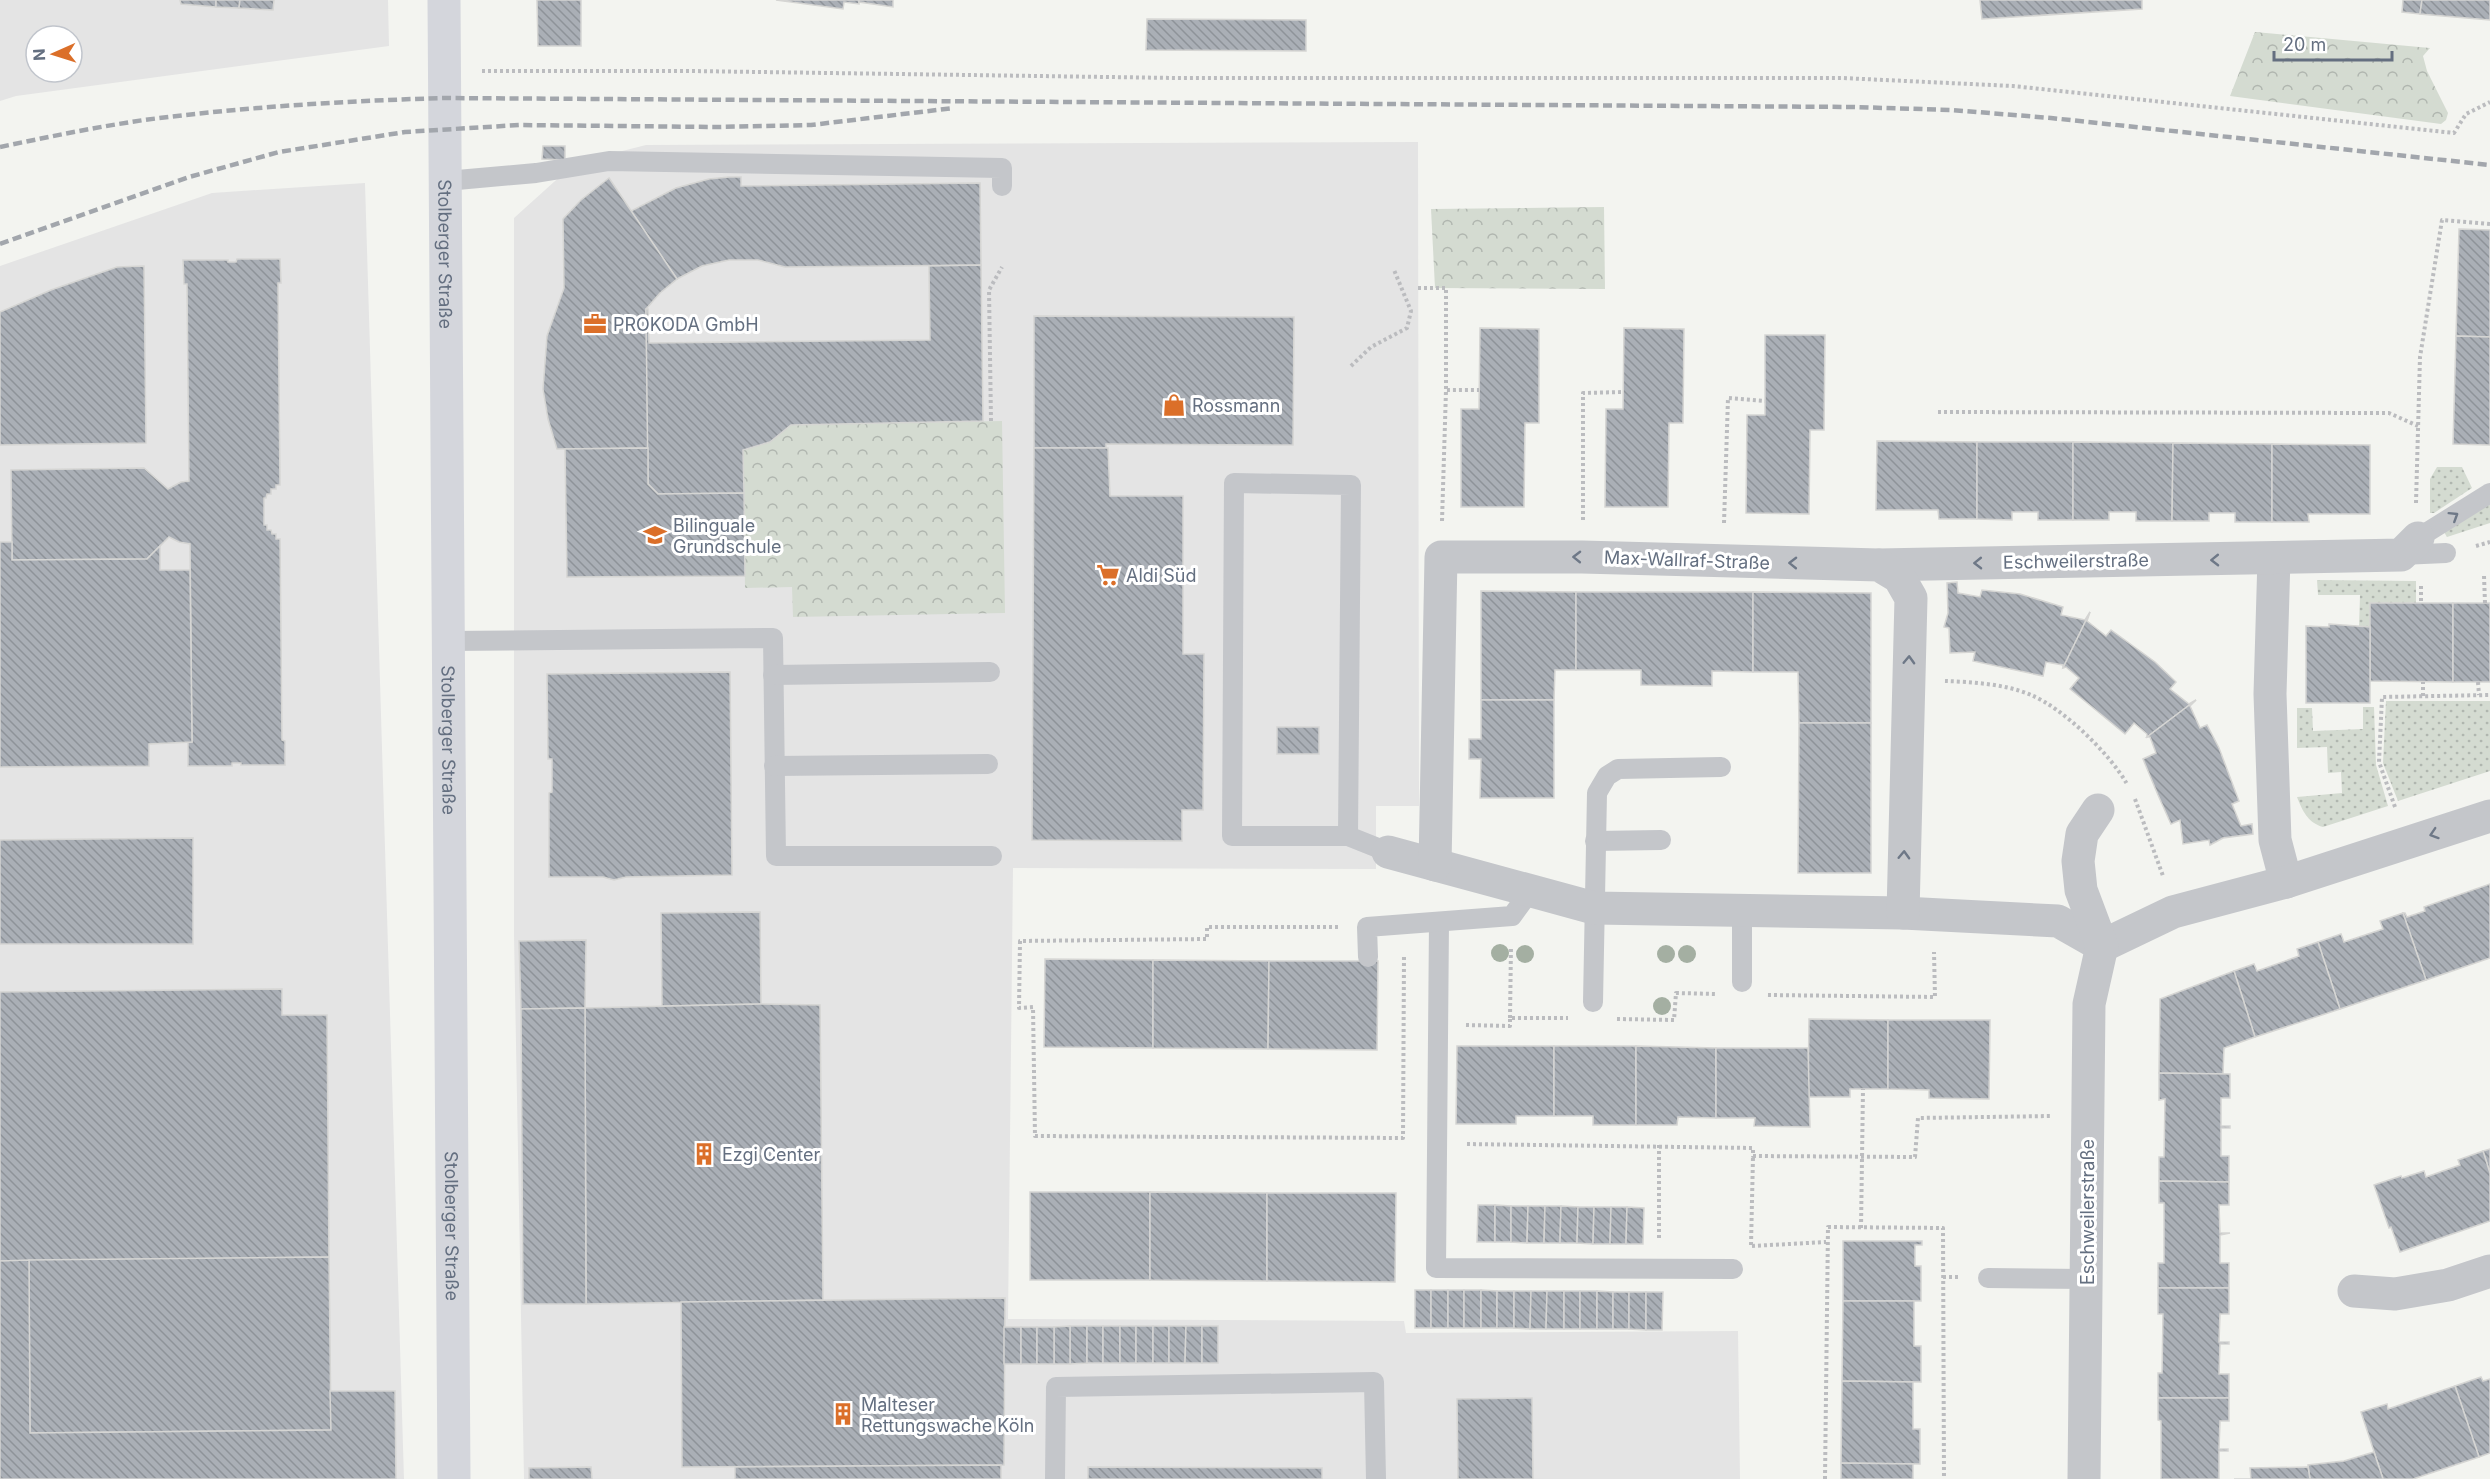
<svg xmlns="http://www.w3.org/2000/svg" width="2490" height="1479" font-family="Inter,sans-serif">
	<style>
		.built { fill: #e4e4e4; fill-rule: evenodd }
		.grass { fill: url(#grass-dots) }
		.park { fill: url(#park-crowns) }
		.building { fill: url(#building-back-hatch); stroke: #d5d5d3; stroke-width: 1.5 }
		.lines { fill: none; stroke-linecap: round; stroke-linejoin: round }
		.path { stroke: #bbbcbf; stroke-width: 4; stroke-dasharray: 3 3; stroke-linecap: butt }
		.lane { stroke: #c4c6ca; stroke-width: 20 }
		.street { stroke: #c4c6ca; stroke-width: 33 }
		.secondary { stroke: #d4d6dc; stroke-width: 33 }
		.rail { stroke: #a2a6ac; stroke-width: 4.5; stroke-dasharray: 9 4.5; stroke-linecap: butt }
		.tree { fill: #a4afa2 }
		.oneway { stroke: #6e7887 }
		.labels { text-anchor: middle; dominant-baseline: central; stroke-width: 6; stroke-linejoin: round; paint-order: stroke }
		.street-label { font-size: 18px; fill: #646f80; stroke: #fff }
		.poi-label { font-size: 18px; fill: #646f80; stroke: #fff; text-anchor: start }
	</style>
	<defs>
		<pattern id="grass-dots" width="8" height="8" patternUnits="userSpaceOnUse" patternTransform="scale(1.5)"><rect width="8" height="8" fill="#d4dbd1"/><path d="M2 2h.1M6 6h.1" fill="none" stroke="#b0b6af" stroke-width="1.8" stroke-linecap="round"/></pattern>
		<pattern id="park-crowns" width="20" height="18" patternUnits="userSpaceOnUse" patternTransform="scale(1.5)"><rect width="20" height="18" fill="#d4dbd1"/><path d="M2 6a3 3 0 1 1 6 0M12 15a3 3 0 1 1 6 0" fill="none" stroke="#b0b6af"/></pattern>
		<pattern id="building-back-hatch" width="6" height="6" patternUnits="userSpaceOnUse" patternTransform="scale(1.5)"><rect width="6" height="6" fill="#aaafb6"/><path d="M-1 5l2 2M0 0l6 6M5-1l2 2" fill="none" stroke="#8e9399"/></pattern>
	</defs>
	<rect width="100%" height="100%" fill="#f3f4f0"/>
	<g class="built">
		<path d="M0,0H388L389,46L16,96L0,101ZM36,36H72V72H36Z"/>
		<path d="M1418,142L1419,806H1376V869L1013,868L1008,1319L1404,1321L1406,1333L1738,1331L1740,1479H524L514,935V218L575,163L646,145Z"/>
		<path d="M365,183L404,1479H0V266L212,193Z"/>
	</g>
	<g class="grass">
		<path d="M2437,467H2462L2472,488L2434,513H2430V479Z"/>
		<path d="M2490,504V523L2447,537L2444,532Z"/>
		<path d="M2317,580L2416,581V603H2371L2370,627H2359L2360,595H2318Z"/>
		<path d="M2386,701H2490V771L2398,801L2383,763Z"/>
		<path d="M2363,707H2374L2376,765L2388,806L2323,827C2308,823 2302,810 2297,797L2342,793L2341,772L2328,773L2327,747L2297,748V708H2312L2313,731L2363,729Z"/>
	</g>
	<g class="park">
		<path d="M2255,32L2430,48L2423,56L2427,71L2448,113L2446,120L2441,124L2230,96Z"/>
		<path d="M1604,207L1605,289L1435,288L1431,209Z"/>
		<path d="M1002,421L1005,613L793,617L792,587L745,588L743,450L770,442L791,425Z"/>
	</g>
	<g class="building">
		<path d="M180,0H216V7L181,4Z"/>
		<path d="M216,0H240L239,8L216,7Z"/>
		<path d="M240,0H274L273,10L239,8Z"/>
		<path d="M537,0H581V46H538Z"/>
		<path d="M776,0H859V4L844,2L843,9Z"/>
		<path d="M859,0H893V7L859,2Z"/>
		<path d="M1980,0H2142V9L1982,19Z"/>
		<path d="M2403,0H2422L2420,14L2402,12Z"/>
		<path d="M2422,0H2490V20L2420,14Z"/>
		<path d="M1147,19L1306,20V51L1146,50Z"/>
		<path d="M543,146H565V160L542,159Z"/>
		<path d="M729,177H741V186L980,183L981,265L785,267L758,260H729L702,266L677,279L631,211L676,188L709,179Z"/>
		<path d="M609,178L677,279L660,293L646,309L648,448L557,449L548,419L543,389L547,336L564,288L563,219L581,200Z"/>
		<path d="M2459,229L2490,230V337L2456,336Z"/>
		<path d="M237,259H280L281,283H278L280,485H276V489H271V494H267L266,498H264V525H267V530H271L272,534H276V539H280L282,740L285,741V765H241V763H232V766H188V742H192L190,544L179,542L169,537L147,559L12,560L11,470L144,468L168,489L181,482L189,481L187,284H184L183,260H228V262H236Z"/>
		<path d="M981,265L983,421L791,425L770,442L743,450L744,493L658,494L648,484L646,309H648L649,343L930,340L929,266Z"/>
		<path d="M144,266L146,443L0,445V312L51,290L117,267Z"/>
		<path d="M1034,316L1294,317L1293,445L1106,444V448H1034Z"/>
		<path d="M1480,328L1539,329V423H1525L1524,507H1461V409H1479Z"/>
		<path d="M1624,328L1684,329L1683,423H1669L1668,507H1605L1606,409H1623Z"/>
		<path d="M1765,335H1825L1824,430H1810L1809,514L1746,513L1747,415H1765Z"/>
		<path d="M2456,336L2490,337V445L2453,444Z"/>
		<path d="M1877,441L1977,442V519H1939L1938,510H1876Z"/>
		<path d="M1977,442H2073V520H2038V512H2012V520L1977,519Z"/>
		<path d="M2073,442L2173,443L2172,521H2136V512H2109V520H2073Z"/>
		<path d="M2173,443L2272,444V522H2235V513H2209V521H2172Z"/>
		<path d="M2272,444L2370,445V514H2308L2309,522H2272Z"/>
		<path d="M648,448V484L658,494L744,493L745,576L567,577L565,449Z"/>
		<path d="M1034,448H1108L1110,496H1183V654H1204L1203,810H1182V841L1032,840Z"/>
		<path d="M0,542H12V560L147,559L160,546V570H190L192,742L149,744V766L0,767Z"/>
		<path d="M1957,582L1958,593L1980,597L1982,590L2020,594L2063,607L2061,615L2085,620L2090,612L2063,668V665L2046,662L2043,676L1973,661L1975,652L1950,653L1949,628L1944,627L1948,613L1947,583Z"/>
		<path d="M1481,591L1576,592V670H1555L1554,700H1481Z"/>
		<path d="M1576,592H1753V672L1712,671V686L1641,685V670H1576Z"/>
		<path d="M1753,592L1871,593V723H1799L1798,672H1753Z"/>
		<path d="M2370,603H2453V682L2370,681Z"/>
		<rect x="2453" y="603" width="37" height="79"/>
		<path d="M2090,612L2087,621L2106,636L2111,630L2155,662L2176,682L2170,689L2189,704L2196,700L2147,737V734L2134,723L2125,734L2097,711L2070,689L2079,678L2066,667L2063,668Z"/>
		<path d="M2329,624L2370,627V703H2306V626L2329,627Z"/>
		<path d="M730,672L732,875L626,877L614,880L603,877H549V793L552,792V759H548L547,674Z"/>
		<path d="M1481,700H1554V798H1480L1481,759H1469V739H1481Z"/>
		<path d="M2196,700L2190,706L2200,728L2207,725L2219,748L2239,801L2232,804L2241,826L2252,824L2253,834L2223,838L2210,845L2209,840L2183,844L2180,820L2171,824L2158,795L2143,759L2156,753L2150,737H2147Z"/>
		<path d="M1799,723H1871V873H1798Z"/>
		<rect x="1277" y="727" width="42" height="27"/>
		<path d="M193,838V944H0V840Z"/>
		<path d="M2490,884V958L2426,980L2403,913H2405L2407,917L2425,911L2424,907Z"/>
		<path d="M760,912L761,1004L662,1006L661,913Z"/>
		<path d="M2403,913L2426,980L2340,1009L2318,942L2341,934L2344,942L2383,929L2380,921Z"/>
		<path d="M586,940L585,1008L521,1009L519,941Z"/>
		<path d="M2318,942L2340,1009L2255,1037L2234,971L2254,964L2257,971L2299,956L2297,949Z"/>
		<path d="M1045,959L1153,960V1048L1044,1047Z"/>
		<path d="M1153,960L1269,961L1268,1049L1153,1048Z"/>
		<path d="M1269,961H1378L1377,1050L1268,1049Z"/>
		<path d="M2234,971L2255,1037L2224,1048L2223,1074L2159,1073L2160,999Z"/>
		<path d="M282,989V1015H327L329,1257L0,1261V992Z"/>
		<path d="M761,1004L820,1005L823,1300L586,1304L585,1008Z"/>
		<path d="M585,1008L586,1304H523L521,1009Z"/>
		<path d="M1809,1019L1888,1020V1089H1850V1097H1808Z"/>
		<path d="M1888,1020H1990L1989,1099L1929,1098V1090L1888,1089Z"/>
		<path d="M1457,1046H1554V1116H1516V1124H1456Z"/>
		<path d="M1554,1046H1636V1125H1593V1116H1554Z"/>
		<path d="M1636,1046L1716,1048V1118L1678,1117L1677,1125H1636Z"/>
		<path d="M1716,1048H1808L1810,1127L1754,1126L1755,1118H1716Z"/>
		<path d="M2159,1073L2230,1074V1098H2221V1126H2230V1128H2221V1156H2229V1182L2159,1181V1157H2164L2165,1099L2159,1100Z"/>
		<path d="M2490,1149V1173L2483,1151Z"/>
		<path d="M2483,1151L2490,1173V1221L2400,1252L2391,1227L2389,1228L2374,1185L2401,1176L2402,1178L2424,1171L2426,1177L2460,1165L2458,1160Z"/>
		<path d="M2159,1181L2229,1182V1205H2219L2220,1233H2230L2220,1235V1263H2229V1288H2158V1263H2164V1203H2159Z"/>
		<rect x="1030" y="1192" width="120" height="88"/>
		<path d="M1150,1192L1267,1193V1281L1150,1280Z"/>
		<path d="M1267,1193H1396L1395,1282L1267,1281Z"/>
		<path d="M1478,1205H1495V1242H1477Z"/>
		<path d="M1495,1205L1511,1206V1242H1495Z"/>
		<path d="M1511,1206H1528L1527,1243L1511,1242Z"/>
		<path d="M1528,1206H1545L1544,1243H1527Z"/>
		<path d="M1545,1206H1561L1560,1243H1544Z"/>
		<path d="M1561,1206L1578,1207L1577,1243H1560Z"/>
		<path d="M1578,1207H1594L1593,1244L1577,1243Z"/>
		<path d="M1594,1207H1611L1610,1244H1593Z"/>
		<path d="M1611,1207H1627L1626,1244H1610Z"/>
		<path d="M1627,1207L1644,1208L1643,1244H1626Z"/>
		<path d="M1843,1241H1922V1245H1915V1266H1921V1301H1843Z"/>
		<path d="M329,1257L331,1430L30,1433L29,1260Z"/>
		<path d="M29,1260L30,1433L331,1430L330,1391H395L396,1479H0V1261Z"/>
		<path d="M2158,1288H2229V1314H2220L2219,1342H2229V1344H2220L2219,1374H2229V1398H2158V1373H2162L2163,1314H2158Z"/>
		<rect x="1415" y="1290" width="16" height="38"/>
		<rect x="1431" y="1290" width="17" height="38"/>
		<rect x="1448" y="1290" width="16" height="38"/>
		<rect x="1464" y="1290" width="17" height="38"/>
		<path d="M1481,1290L1497,1291V1328H1481Z"/>
		<rect x="1497" y="1291" width="17" height="37"/>
		<path d="M1514,1291H1531L1530,1329L1514,1328Z"/>
		<path d="M1531,1291H1547L1546,1329H1530Z"/>
		<path d="M1547,1291H1564V1329H1546Z"/>
		<rect x="1564" y="1291" width="16" height="38"/>
		<rect x="1580" y="1291" width="17" height="38"/>
		<path d="M1597,1291L1613,1292V1329H1597Z"/>
		<rect x="1613" y="1292" width="16" height="37"/>
		<path d="M1629,1292H1646V1330L1629,1329Z"/>
		<path d="M1646,1292H1663L1662,1330H1646Z"/>
		<path d="M1005,1298L1004,1465L682,1467L681,1302Z"/>
		<path d="M1843,1301H1914V1346H1921V1382L1842,1381Z"/>
		<path d="M1070,1326H1087V1363L1070,1364Z"/>
		<path d="M1070,1326V1364H1054V1327Z"/>
		<rect x="1087" y="1326" width="16" height="37"/>
		<rect x="1103" y="1326" width="17" height="37"/>
		<rect x="1120" y="1326" width="16" height="37"/>
		<rect x="1136" y="1326" width="17" height="37"/>
		<rect x="1153" y="1326" width="16" height="37"/>
		<path d="M1169,1326H1186L1185,1363H1169Z"/>
		<path d="M1186,1326H1202V1363H1185Z"/>
		<rect x="1202" y="1326" width="16" height="37"/>
		<rect x="1004" y="1327" width="17" height="37"/>
		<rect x="1021" y="1327" width="16" height="37"/>
		<rect x="1037" y="1327" width="17" height="37"/>
		<path d="M2481,1377L2483,1381L2490,1379V1453L2479,1457L2455,1386Z"/>
		<path d="M1842,1381L1913,1382V1429H1920V1464L1841,1463Z"/>
		<path d="M2455,1386L2479,1457L2413,1479H2383L2361,1412L2387,1404L2388,1409Z"/>
		<path d="M1532,1398L1533,1479H1458L1457,1399Z"/>
		<path d="M2158,1398H2229V1421H2220L2219,1449H2228V1451H2219V1479H2161V1421L2158,1420Z"/>
		<path d="M2374,1452L2383,1479H2310L2308,1465L2344,1461Z"/>
		<path d="M1841,1463L1913,1464V1479H1841Z"/>
		<path d="M1001,1465V1479H735V1467Z"/>
		<path d="M591,1467L592,1479H529V1468Z"/>
		<path d="M1088,1467L1322,1468V1479H1088Z"/>
		<path d="M2308,1467L2310,1479H2234H2251L2250,1468Z"/>
	</g>
	<g class="lines">
		<g class="path">
			<path d="M482,71H690L1177,78H1842L2013,86L2454,133L2466,114L2490,102"/>
			<path d="M1418,288H1446V390"/>
			<path d="M1351,366L1371,347L1407,328L1411,311L1394,270"/>
			<path d="M1938,412L2389,413L2418,426"/>
			<path d="M991,421L989,290L1002,267"/>
			<path d="M2416,503L2420,357L2442,220L2490,224"/>
			<path d="M1583,520V393L1623,392"/>
			<path d="M1442,521L1446,390H1479"/>
			<path d="M1724,523L1728,398L1765,401"/>
			<path d="M2476,546L2490,542"/>
			<path d="M2484,576L2485,603"/>
			<path d="M2421,586V603"/>
			<path d="M1945,681C1972,682 2006,684 2031,695C2063,708 2110,754 2127,784"/>
			<path d="M2478,682L2479,695"/>
			<path d="M2423,696V682"/>
			<path d="M2135,799L2163,876"/>
			<path d="M2395,807L2379,762L2382,697L2490,695"/>
			<path d="M1338,927H1207V939L1020,941L1019,1008L1033,1007L1035,1136L1403,1138L1404,955"/>
			<path d="M1768,995L1935,997L1934,952"/>
			<path d="M1510,1018L1511,946"/>
			<path d="M1617,1019L1674,1020L1676,993L1716,994"/>
			<path d="M1466,1025L1510,1026V1018H1568"/>
			<path d="M1467,1144L1753,1148V1156L1915,1157L1918,1118L2052,1116"/>
			<path d="M1861,1228L1863,1089"/>
			<path d="M1659,1238V1145"/>
			<path d="M1751,1245L1753,1157"/>
			<path d="M1752,1246L1826,1242"/>
			<path d="M1943,1277H1960"/>
			<path d="M1825,1479L1828,1227L1943,1228L1944,1479"/>
		</g>
		<g class="lane">
			<path d="M446,181L536,173L609,161L1002,168V186"/>
			<path d="M2418,538L2490,493"/>
			<path d="M2401,555L2446,553"/>
			<path d="M449,641L773,638L776,856H992"/>
			<path d="M773,675L990,672"/>
			<path d="M774,766L988,764"/>
			<path d="M1348,836L1351,485L1234,483L1232,836H1348L1388,852"/>
			<path d="M1595,841L1661,840"/>
			<path d="M1439,922L1436,1268L1733,1269"/>
			<path d="M1368,957L1367,927L1512,916L1531,890"/>
			<path d="M1742,982V910"/>
			<path d="M1593,1002L1597,793L1607,776L1618,769L1721,767"/>
			<path d="M1988,1278L2086,1279"/>
			<path d="M1055,1479L1056,1387L1374,1382L1376,1479"/>
		</g>
		<g class="street">
			<path d="M2274,558L2270,694L2275,840L2286,882"/>
			<path d="M1879,565L2401,555L2418,538"/>
			<path d="M1388,852L1594,908L1903,913L2058,921L2102,946"/>
			<path d="M1435,865L1441,557H1582L1879,565L1899,577L1911,598L1903,913"/>
			<path d="M2102,946L2173,912L2286,882L2490,816"/>
			<path d="M2354,1291L2395,1294L2448,1285L2490,1271"/>
			<path d="M2084,1479L2089,1004L2102,946L2081,890L2078,861L2082,834L2098,810"/>
		</g>
		<path class="secondary" id="s1" d="M444,0L454,1479"/>
		<g class="rail">
			<path d="M0,147C48,137 96,127 144,120C244,107 344,101 444,98L1853,107L1952,110L2051,118L2490,165"/>
			<path d="M0,244L189,177L279,152L405,132L519,125L717,127L811,125L954,108"/>
		</g>
	</g>
	<g class="tree">
		<circle cx="1500" cy="953" r="9"/>
		<circle cx="1525" cy="954" r="9"/>
		<circle cx="1666" cy="954" r="9"/>
		<circle cx="1687" cy="954" r="9"/>
		<circle cx="1662" cy="1006" r="9"/>
	</g>
	<defs><path id="oneway-chevron" d="M-2-3.5L2.5 0L-2 3.5" fill="none" stroke-width="1.6" stroke-linecap="round" stroke-linejoin="round" transform="scale(1.5)"/></defs>
	<g class="oneway">
		<use href="#oneway-chevron" transform="translate(2454 516) rotate(-32)"/>
		<use href="#oneway-chevron" transform="translate(1577 557) rotate(-179)"/>
		<use href="#oneway-chevron" transform="translate(2215 560) rotate(179)"/>
		<use href="#oneway-chevron" transform="translate(1793 563) rotate(-179)"/>
		<use href="#oneway-chevron" transform="translate(1978 563) rotate(179)"/>
		<use href="#oneway-chevron" transform="translate(1909 660) rotate(-88)"/>
		<use href="#oneway-chevron" transform="translate(2434 834) rotate(162)"/>
		<use href="#oneway-chevron" transform="translate(1904 855) rotate(-88)"/>
	</g>
	<defs>
		<g id="office-bare" transform="scale(1.8)"><path d="M-6-3h4V-5.5h4V-3h4V5H-6ZM-1-4.5V-3h2v-1.5ZM-6 0V1H6V0Z" fill="#db6f29" stroke="#fff" stroke-width="2.5" paint-order="stroke"/></g>
		<g id="shop-bare" transform="scale(1.8)"><path d="M-5-2.5h2.3a2.7 3.5 0 0 1 5.4 0H5L5.5 6h-11ZM-1.5-2.5h3a1.5 2.3 0 0 0-3 0Z" fill="#db6f29" stroke="#fff" stroke-width="2.5" paint-order="stroke"/></g>
		<g id="school-bare" transform="scale(1.8)"><path d="M0-5L7-2L0 1L-7-2ZM-4 1L0 2.5L4 1V4Q0 6-4 4Z" fill="#db6f29" stroke="#fff" stroke-width="2.5" paint-order="stroke"/></g>
		<g id="supermarket-bare" transform="scale(1.8)"><path d="M-6-5.5h2.5l.6 2H6L4.5 2H-2.5L-4.4-4H-6ZM-1.5 3.2a1.3 1.3 0 1 0 .1 0ZM3 3.2a1.3 1.3 0 1 0 .1 0Z" fill="#db6f29" stroke="#fff" stroke-width="2.5" paint-order="stroke"/></g>
		<g id="building-bare" transform="scale(1.8)"><path d="M-4-6H4V6H1V3H-1V6H-4ZM-2.5-4.3h1.7v1.8h-1.7ZM.8-4.3h1.7v1.8H.8ZM-2.5-1h1.7V.8h-1.7ZM.8-1h1.7V.8H.8Z" fill="#db6f29" stroke="#fff" stroke-width="2.5" paint-order="stroke"/></g>
	</defs>
	<g fill-rule="evenodd">
		<use href="#office-bare" x="595" y="324"/>
		<use href="#shop-bare" x="1174" y="405"/>
		<use href="#school-bare" x="655" y="535"/>
		<use href="#supermarket-bare" x="1108" y="575"/>
		<use href="#building-bare" x="704" y="1154"/>
		<use href="#building-bare" x="843" y="1414"/>
	</g>
	<g class="labels">
		<g class="street-label">
			<text stroke="none"><textPath href="#s1" startOffset="254">Stolberger Straße</textPath></text>
			<text transform="translate(1687 560) rotate(2)">Max-Wallraf-Straße</text>
			<text transform="translate(2076 561) rotate(-1)">Eschweilerstraße</text>
			<text stroke="none"><textPath href="#s1" startOffset="740">Stolberger Straße</textPath></text>
			<text transform="translate(2087 1212) rotate(-90)">Eschweilerstraße</text>
			<text stroke="none"><textPath href="#s1" startOffset="1226">Stolberger Straße</textPath></text>
		</g>
		<g class="poi-label">
			<text x="613" y="324">PROKODA GmbH</text>
			<text x="1192" y="405">Rossmann</text>
			<text x="673" y="525">Bilinguale<tspan x="673" dy="21">Grundschule</tspan></text>
			<text x="1126" y="575">Aldi Süd</text>
			<text x="722" y="1154">Ezgi Center</text>
			<text x="861" y="1404">Malteser<tspan x="861" dy="21">Rettungswache Köln</tspan></text>
		</g>
	</g>
	<g transform="translate(54 54) rotate(267)"><circle r="28" fill="#ffffff" stroke="#c1c5cc" stroke-width="1.5"/>
	<path d="M0-4.5L10 22L0 15L-10 22Z" fill="#db6f29"/>
	<text y="-9" font-size="16" font-weight="bold" text-anchor="middle" fill="#646f80">N</text>
	</g>
	<path d="M2274 51v9h118v-9" fill="none" stroke="#646f80" stroke-width="3"/>
	<text x="2283" y="51" font-size="18" fill="#646f80" stroke="#ffffff" stroke-width="4.5" paint-order="stroke">20 m</text>
</svg>
